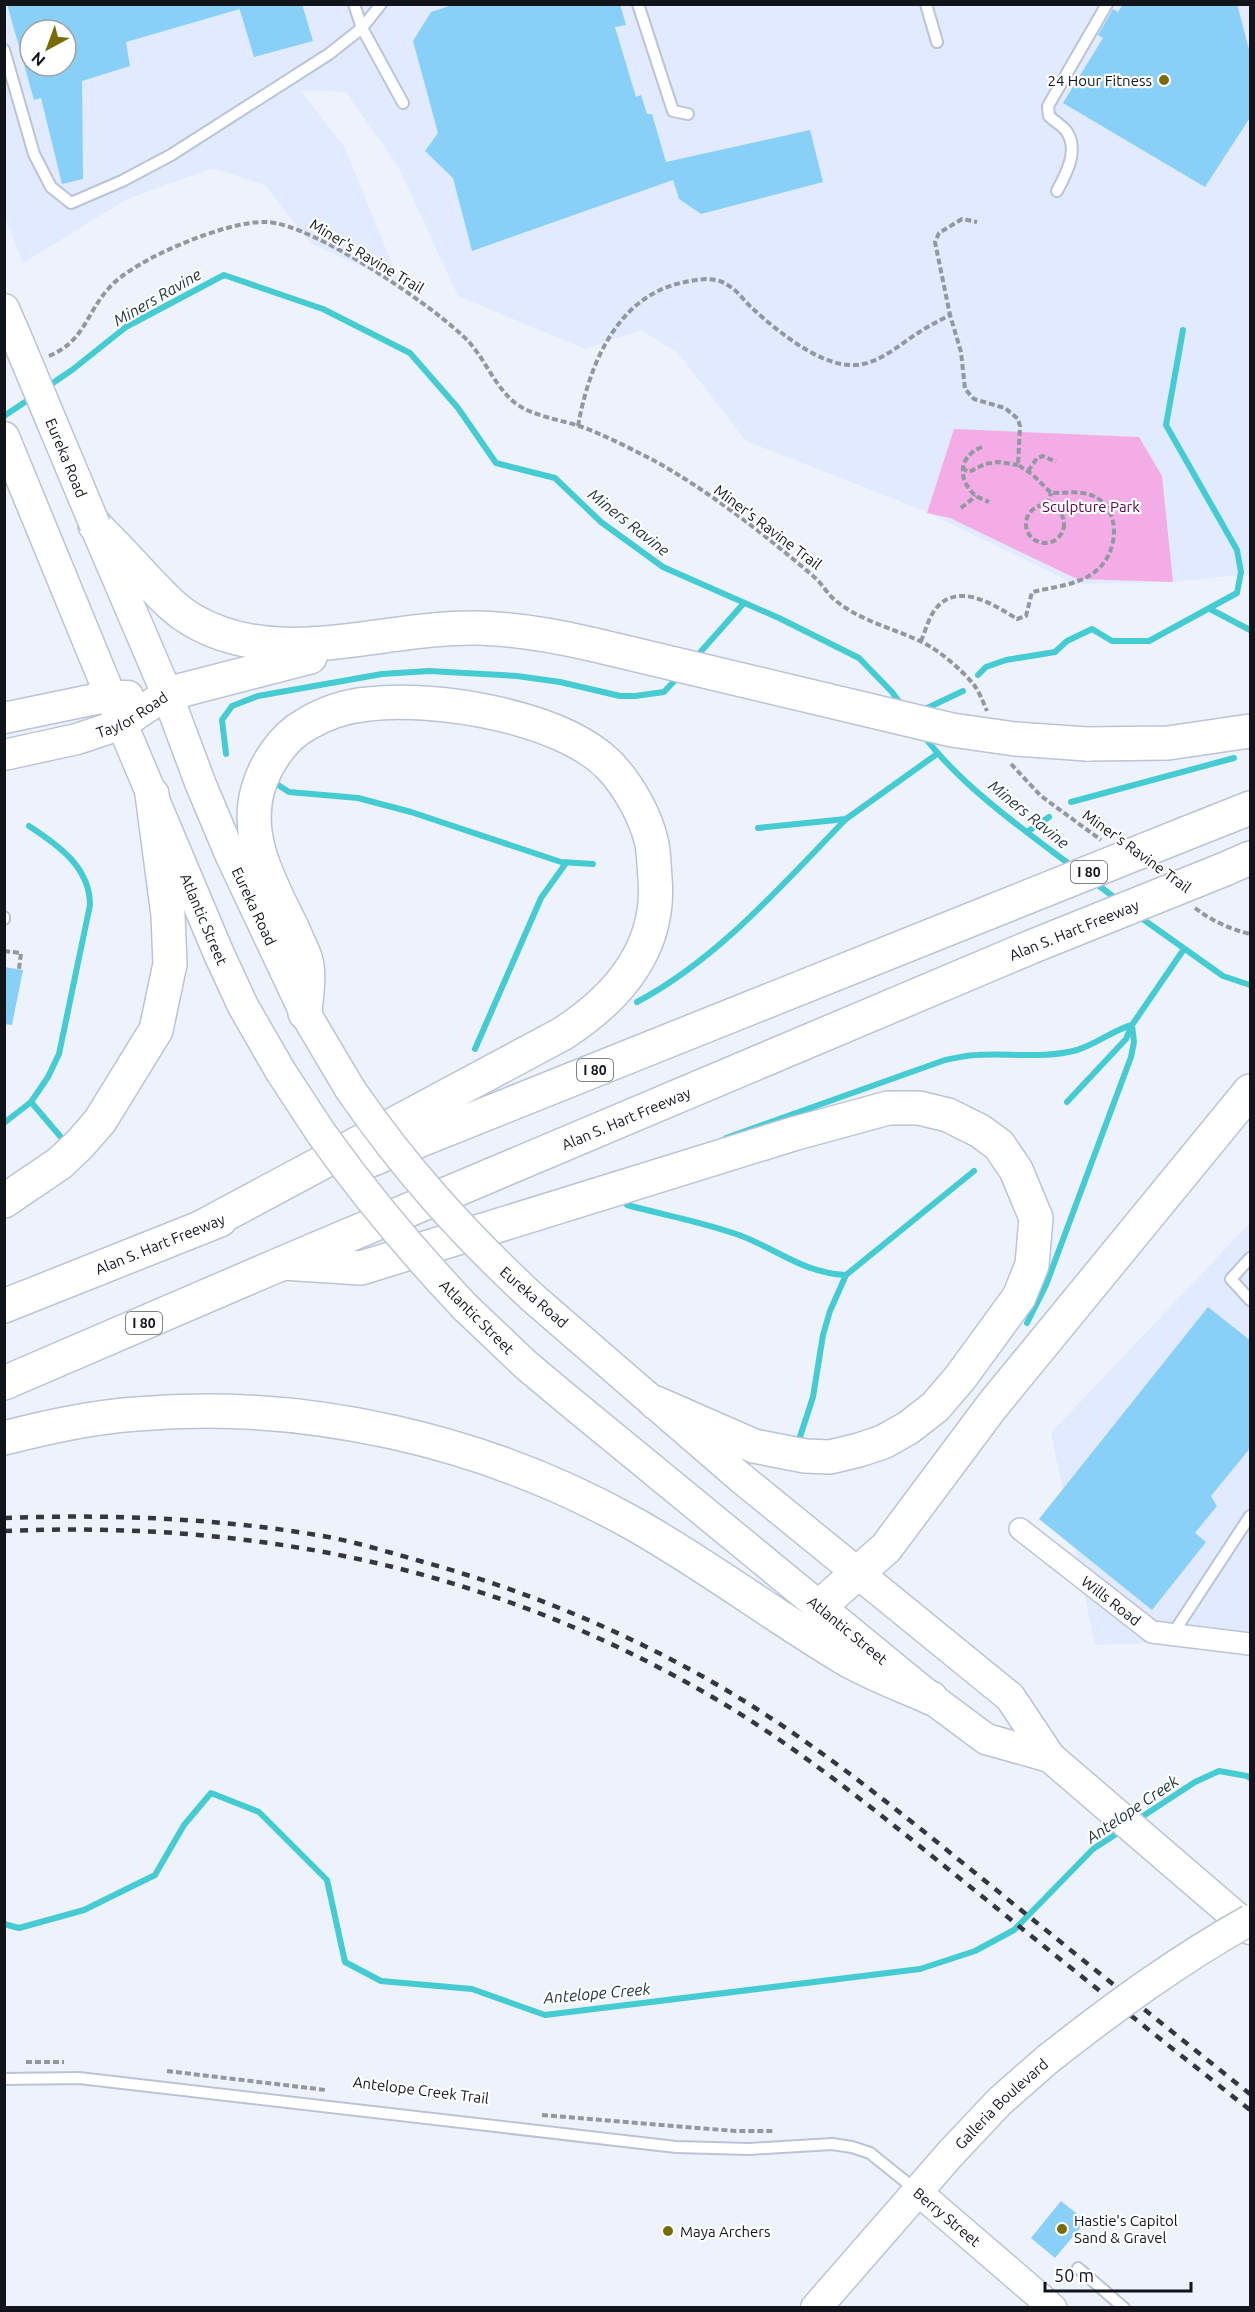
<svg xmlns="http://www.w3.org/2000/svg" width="1255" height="2312" font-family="Ubuntu,sans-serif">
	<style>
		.built { fill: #e1eaff; fill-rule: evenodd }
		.green { fill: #f4ace7 }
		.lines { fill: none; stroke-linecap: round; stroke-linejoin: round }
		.stream { stroke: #45cbd2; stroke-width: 6 }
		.building { fill: #88d0f7; fill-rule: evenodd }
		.service-casing { stroke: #bbc3d6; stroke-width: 14 }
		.minor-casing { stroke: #bbc3d6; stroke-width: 24 }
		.tertiary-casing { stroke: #bbc3d6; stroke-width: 30 }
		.secondary-casing { stroke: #bbc3d6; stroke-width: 33 }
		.motorway-casing { stroke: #bbc3d6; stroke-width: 36 }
		.path { stroke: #9397a1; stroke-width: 4; stroke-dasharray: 6 3; stroke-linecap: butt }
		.service { stroke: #fff; stroke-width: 10 }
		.minor { stroke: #fff; stroke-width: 21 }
		.tertiary { stroke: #fff; stroke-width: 27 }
		.secondary { stroke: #fff; stroke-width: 30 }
		.motorway { stroke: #fff; stroke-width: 33 }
		.rail { stroke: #33373e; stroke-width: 4.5; stroke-dasharray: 8 8; stroke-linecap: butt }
		.secondary-bridge-casing { stroke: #bbc3d6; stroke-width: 33; stroke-linecap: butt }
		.motorway-bridge-casing { stroke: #bbc3d6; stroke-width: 36; stroke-linecap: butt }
		.secondary-bridge { stroke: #fff; stroke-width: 30 }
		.motorway-bridge { stroke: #fff; stroke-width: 33 }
		.poi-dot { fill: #796c05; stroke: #fff; stroke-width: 2 }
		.labels { text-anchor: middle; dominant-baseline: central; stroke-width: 4.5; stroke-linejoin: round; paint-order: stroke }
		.shield { fill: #fff; stroke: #585a5f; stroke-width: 1.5 }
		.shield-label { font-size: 14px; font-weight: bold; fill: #11141b }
		.poi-label { font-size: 15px; fill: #11141b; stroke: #fff; text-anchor: start }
		.street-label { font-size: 15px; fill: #11141b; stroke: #fff }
		.park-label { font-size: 15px; fill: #5b0253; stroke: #fff }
		.water-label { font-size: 16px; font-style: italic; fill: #203739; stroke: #fff }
	</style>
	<rect width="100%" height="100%" fill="#edf2fd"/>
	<g class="built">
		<path d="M5,5H1250V574L1172,582L1075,584L925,511L746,441L678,353L641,330L585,349L458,296L398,166L346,92L300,90L345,148L400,284L310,243L265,185L213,168L127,199L23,263L5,216ZM30,30H66V66H30Z"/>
		<path d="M1250,1223V1639L1095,1645L1051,1433Z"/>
	</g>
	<path class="green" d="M954,429L1139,437L1162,476L1173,582L1077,579L950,518L927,513Z"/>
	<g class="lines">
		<g class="stream">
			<path d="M47,387L72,370L126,327L224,275L323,309L410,353L458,408L496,463L555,478L601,522L663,567L779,618L859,658L892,692L902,706"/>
			<path d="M4,416L31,398"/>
			<path d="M1210,609L1250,630"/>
			<path d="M696,657L744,603"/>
			<path d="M978,675L986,667L1006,660L1055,652L1067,641L1092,629L1112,641H1149L1237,593L1241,572L1237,550L1166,425L1183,330"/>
			<path d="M923,710L963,691"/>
			<path d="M924,736C960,785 1024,830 1073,867"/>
			<path d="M226,754L222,720L232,706L258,696L382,674L429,671L517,676L560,682L620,696H635L664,692L679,676"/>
			<path d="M275,783L289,792L358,798L411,812L561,862L593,864"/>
			<path d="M1071,802L1234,758"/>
			<path d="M758,828L846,819L937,754"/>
			<path d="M1027,832L1049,817"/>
			<path d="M1094,882L1119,901"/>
			<path d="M1137,915L1223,976L1250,985"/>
			<path d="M637,1002C718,959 782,885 846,819"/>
			<path d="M475,1049L541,898L566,863"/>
			<path d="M31,1102L60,1136"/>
			<path d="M1067,1102L1126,1039L1132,1025L1184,949"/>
			<path d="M4,1123L31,1102L48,1077L59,1054L90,905C90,867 58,845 29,826"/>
			<path d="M726,1138L945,1060C956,1058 967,1055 978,1055C1010,1053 1045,1059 1077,1050C1095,1045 1115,1029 1132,1025L1134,1042L1131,1057L1046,1285L1027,1323"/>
			<path d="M627,1205C664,1215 703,1222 739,1235C777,1249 803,1273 846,1275L974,1171"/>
			<path d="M798,1443L813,1397L823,1335L830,1311L846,1275"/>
			<path d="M1137,1820L1195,1782L1219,1771L1247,1776L1250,1778"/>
			<path d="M4,1924L19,1928L84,1910L155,1875L184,1825L211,1793L259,1812L327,1880L345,1962L381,1981L472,1989L545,2015L920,1969L975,1951L1014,1930L1093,1849L1121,1831"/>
		</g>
	</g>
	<g class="building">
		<path d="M7,4H302L313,41L254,57L239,7L240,9L126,42L130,66L82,81L83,179L62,184L41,98L34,100ZM30,30H66V66H30Z"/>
		<path d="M455,4H620L626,25L615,27L636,97L641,95L647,114H652L666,162L810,130L823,182L701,214L679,199L673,180L472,251L453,178L425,151L438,133L413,41L431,12Z"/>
		<path d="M1123,4H1237L1251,57V116L1205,187L1063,103L1103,38L1098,35L1113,9L1118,12Z"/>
		<path d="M4,967L23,970L12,1025L4,1024Z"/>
		<path d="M1208,1307L1251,1341V1447L1211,1496L1217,1506L1195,1533L1206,1542L1152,1610L1039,1519Z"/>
		<path d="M1061,2201L1086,2221L1055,2258L1031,2238Z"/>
	</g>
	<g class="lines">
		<g class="service-casing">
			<g id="service">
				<path d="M354,4L362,28L381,4"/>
				<path d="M638,4L673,111L688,114"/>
				<path d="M926,4L937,42"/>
				<path d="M4,50L34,154L51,187L71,203L122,181L171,155L329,54L362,28L403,103"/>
				<path d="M1057,191C1066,174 1079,151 1067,132C1063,126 1054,121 1049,116L1048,106L1107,4"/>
				<path d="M4,917V919"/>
				<path d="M1250,1258L1231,1279L1250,1300"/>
				<path d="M1172,1635L1250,1516"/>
				<path d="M4,2079L79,2078L676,2147L749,2149L832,2144L852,2147L870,2153L916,2190"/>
				<path d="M1078,2268L1124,2308"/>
			</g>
		</g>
		<g class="minor-casing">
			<g id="minor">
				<path id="s1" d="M1020,1529L1152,1632L1250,1644"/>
			</g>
		</g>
		<g class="tertiary-casing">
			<path id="tertiary" d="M917,2191L1053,2308"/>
		</g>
		<g class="secondary-casing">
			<g id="secondary">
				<path d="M4,309L15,334"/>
				<path id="s2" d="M4,437L122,724L219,954L243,1006L281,1072L321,1133"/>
				<path id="s3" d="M96,528L167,694L201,785L231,856L305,1013L350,1089"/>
				<path d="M4,718L110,696H128"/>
				<path id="s4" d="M4,755L77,739L122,724L167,694"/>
				<path d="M533,1298L741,1478L1010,1697L1050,1757L1250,1929"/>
				<path id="s5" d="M465,1307L526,1365L563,1396L931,1698L986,1739L1050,1757"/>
				<path id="s6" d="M816,2308L951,2153L1000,2101L1048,2059"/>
			</g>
		</g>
		<g class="motorway-casing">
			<g id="motorway">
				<path d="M95,525C112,543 129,560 145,578C160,593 173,609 192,620C279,671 384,626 478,628C518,629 556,636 595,645"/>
				<path d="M167,694L310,657"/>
				<path d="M1087,744L1168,743L1250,731"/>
				<path d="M1187,833L1250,808"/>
				<path d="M1225,869L1250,858"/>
				<path d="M368,1161L990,912"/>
				<path d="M4,1201L60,1163L80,1144L100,1121L156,1030L170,964L169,940L168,915L152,794"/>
				<path d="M200,1228L562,1034C618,998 661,948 655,878C654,867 654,855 652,844C646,816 628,785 609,765C560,716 435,696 368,704C346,706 323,714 305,725C282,738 265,765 258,789C243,841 274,889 295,934C298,943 304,952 306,961C310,974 306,999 305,1013"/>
				<path d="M283,1263L361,1268L793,1134L888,1108H919L948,1115L980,1131L999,1145L1016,1170L1036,1218L1032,1265L1019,1297L960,1378L935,1407L908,1428L883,1442L859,1450L830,1457L805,1456L754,1446L656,1403"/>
				<path d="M4,1306L220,1220"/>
				<path id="s7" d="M4,1383L283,1263L1031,947"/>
				<path d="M4,1438C48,1427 92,1417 137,1414C306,1399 487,1441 634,1524C705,1564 771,1614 841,1656C869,1673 902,1685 931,1698"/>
				<path d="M820,1606L886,1548L992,1406L1250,1091"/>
			</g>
		</g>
		<g class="path">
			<path d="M49,356C85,341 86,313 109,288C134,259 228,220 267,222C313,224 436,307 469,342C486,361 494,385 514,402C531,416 558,419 579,426C605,435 629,448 653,460C706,489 767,536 813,576C822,583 827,594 836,601C861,621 892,628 920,641C939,650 961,669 974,685C980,693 983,702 987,711"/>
			<path d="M578,426C589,365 617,295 685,282C700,279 716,276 729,286C738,291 744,301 752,308C776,330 816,363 849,365C876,367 897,346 918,333C928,326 939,321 950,315L935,242L939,233L962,219L977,222"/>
			<path d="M982,447C958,456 957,480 976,496C979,498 985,500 989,502"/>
			<path d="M962,468L969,472L985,464L999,462L1018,465"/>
			<path d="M1028,471L1037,458L1043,456L1056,462"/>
			<path d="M1048,505L1051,493"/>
			<circle cx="1045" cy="524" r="19"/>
			<path d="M961,508L976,496"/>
			<path d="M921,641C925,632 928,620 934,611C956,580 993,604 1017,619L1026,616L1032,592C1053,587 1080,585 1097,570C1120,551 1122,504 1088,494C1077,491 1063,493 1051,493L1032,474L1018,465L1020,426L1018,419L1005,408L974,399L965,389L961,352L950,315"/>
			<path d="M1011,764L1041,796L1101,840"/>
			<path d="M1195,908C1212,921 1230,929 1250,934"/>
			<path d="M4,951L21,953L19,969"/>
			<path d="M26,2062H64"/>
			<path d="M167,2071L326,2090"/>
			<path d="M542,2115L735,2131H774"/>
		</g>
		<use href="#service" class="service"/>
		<use href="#minor" class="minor"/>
		<use href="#tertiary" class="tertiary"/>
		<use href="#secondary" class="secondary"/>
		<use href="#motorway" class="motorway"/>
		<g class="rail">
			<path d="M4,1518C111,1514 218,1518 323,1536C356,1542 388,1552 420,1561C525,1590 627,1632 721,1687C813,1741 896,1809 979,1876C1069,1949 1160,2022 1250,2094"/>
			<path d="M4,1531C258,1520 494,1569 714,1698C809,1754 893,1825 978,1893C1068,1966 1159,2038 1250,2110"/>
		</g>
		<g class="secondary-bridge-casing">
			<g id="secondary-bridge">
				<path id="s8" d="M15,334L95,525"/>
				<path d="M350,1089C405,1169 462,1232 533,1298"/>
				<path d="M321,1133C365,1195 413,1252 465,1307"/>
				<path d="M1048,2059C1113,2008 1178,1960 1250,1920"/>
			</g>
		</g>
		<g class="motorway-bridge-casing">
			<g id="motorway-bridge">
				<path d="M595,645L952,730L1015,739L1087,744"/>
				<path d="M990,912L1187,833"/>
				<path d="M1031,947L1225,869"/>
			</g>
		</g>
		<use href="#secondary-bridge" class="secondary-bridge"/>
		<use href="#motorway-bridge" class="motorway-bridge"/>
	</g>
	<g class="poi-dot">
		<circle cx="1164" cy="80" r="6"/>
		<circle cx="1062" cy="2229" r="6"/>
		<circle cx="668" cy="2231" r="6"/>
	</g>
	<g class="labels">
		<g class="shield">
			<rect x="1071" y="861" width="36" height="22" rx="4.5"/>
			<rect x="577" y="1059" width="36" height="22" rx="4.5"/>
			<rect x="126" y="1312" width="36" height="22" rx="4.5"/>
		</g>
		<g class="shield-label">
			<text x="1089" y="872">I 80</text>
			<text x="595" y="1070">I 80</text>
			<text x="144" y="1323">I 80</text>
		</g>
		<g class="poi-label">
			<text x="1152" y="80" text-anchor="end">24 Hour Fitness</text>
			<text x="1074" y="2220">Hastie's Capitol<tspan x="1074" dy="17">Sand &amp; Gravel</tspan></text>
			<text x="680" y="2231">Maya Archers</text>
		</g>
		<g class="street-label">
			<text transform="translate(367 256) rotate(31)">Miner's Ravine Trail</text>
			<text stroke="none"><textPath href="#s8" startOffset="134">Eureka Road</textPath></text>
			<text transform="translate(768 527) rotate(37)">Miner's Ravine Trail</text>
			<text stroke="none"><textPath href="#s4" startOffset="135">Taylor Road</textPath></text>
			<text transform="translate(1137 851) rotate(36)">Miner's Ravine Trail</text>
			<text stroke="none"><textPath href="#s3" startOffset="410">Eureka Road</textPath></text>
			<text stroke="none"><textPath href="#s2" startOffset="522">Atlantic Street</textPath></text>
			<text transform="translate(1074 930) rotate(-22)">Alan S. Hart Freeway</text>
			<text stroke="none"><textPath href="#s7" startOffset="676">Alan S. Hart Freeway</textPath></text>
			<text transform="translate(160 1244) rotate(-22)">Alan S. Hart Freeway</text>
			<text transform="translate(534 1297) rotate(41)">Eureka Road</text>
			<text transform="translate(477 1317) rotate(45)">Atlantic Street</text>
			<text stroke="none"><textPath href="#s1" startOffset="116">Wills Road</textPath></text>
			<text stroke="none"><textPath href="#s5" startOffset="501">Atlantic Street</textPath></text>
			<text transform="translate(421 2090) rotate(7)">Antelope Creek Trail</text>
			<text stroke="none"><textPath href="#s6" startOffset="276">Galleria Boulevard</textPath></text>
			<text transform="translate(947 2217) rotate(40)">Berry Street</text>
		</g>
		<g class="park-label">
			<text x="1091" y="506">Sculpture Park</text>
		</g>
		<g class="water-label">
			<text transform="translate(157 297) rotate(-30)">Miners Ravine</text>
			<text transform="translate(629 522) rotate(38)">Miners Ravine</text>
			<text transform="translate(1029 814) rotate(39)">Miners Ravine</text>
			<text transform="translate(1132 1809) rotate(-34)">Antelope Creek</text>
			<text transform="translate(597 1993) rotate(-5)">Antelope Creek</text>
		</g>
	</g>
	<rect width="1255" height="2312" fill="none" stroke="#11141b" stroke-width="12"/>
	<g transform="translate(48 48) rotate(221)"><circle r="28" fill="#ffffff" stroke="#a0a1a4" stroke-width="1.5"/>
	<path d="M0-4.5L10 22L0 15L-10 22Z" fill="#796c05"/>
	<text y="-9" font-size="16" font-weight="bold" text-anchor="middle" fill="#11141b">N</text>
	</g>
	<path d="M1045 2282v9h146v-9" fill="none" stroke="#11141b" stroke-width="3"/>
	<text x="1054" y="2282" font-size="18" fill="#11141b" stroke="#ffffff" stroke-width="4.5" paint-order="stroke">50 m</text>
</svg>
